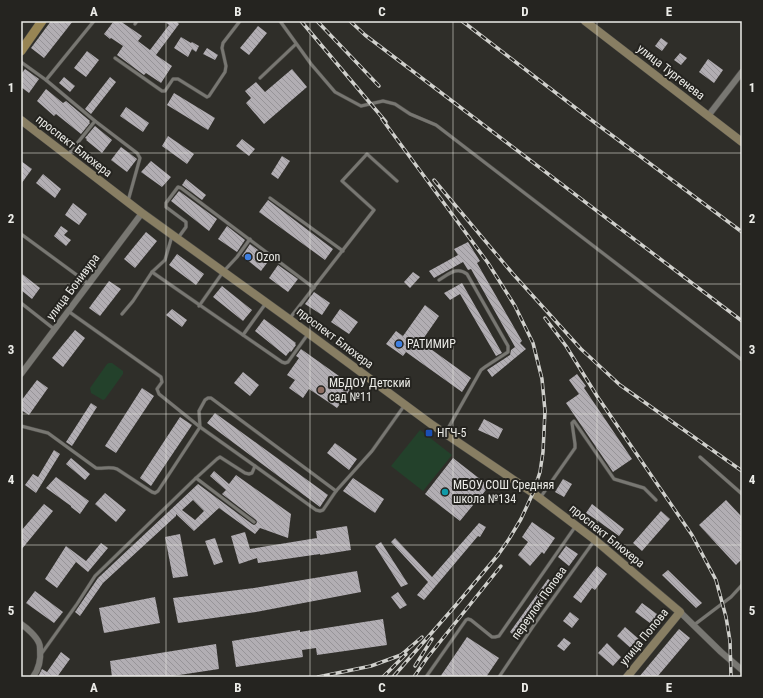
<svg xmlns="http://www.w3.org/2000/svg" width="763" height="698" font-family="'Roboto Condensed',sans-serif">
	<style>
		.green { fill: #23412b }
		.building { fill: url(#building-back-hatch); fill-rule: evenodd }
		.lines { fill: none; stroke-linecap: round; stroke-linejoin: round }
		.lane-casing { stroke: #4a4945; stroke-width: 4 }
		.street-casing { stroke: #4a4945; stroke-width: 7 }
		.secondary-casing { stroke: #4a4945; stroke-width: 9 }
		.primary-casing { stroke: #4a4945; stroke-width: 10 }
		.lane { stroke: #787772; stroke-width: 3 }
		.street { stroke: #787772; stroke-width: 6 }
		.secondary { stroke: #887e63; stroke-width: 8 }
		.primary { stroke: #988554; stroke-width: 9 }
		.rail-casing { stroke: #d0d0cc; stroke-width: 3.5 }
		.rail { stroke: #252420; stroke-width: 2; stroke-dasharray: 6; stroke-linecap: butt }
		.grid { fill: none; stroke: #ecece8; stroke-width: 1; stroke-opacity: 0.55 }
		.shop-dot { fill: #3f7fe0; stroke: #252420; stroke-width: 1.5 }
		.education-dot { fill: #8d6e63; stroke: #252420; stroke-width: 1.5 }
		.transit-dot { fill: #1a4fb4; stroke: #252420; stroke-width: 1.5 }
		.culture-dot { fill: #0f9aa8; stroke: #252420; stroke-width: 1.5 }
		.labels { text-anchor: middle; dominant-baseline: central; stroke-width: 4; stroke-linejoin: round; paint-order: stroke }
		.street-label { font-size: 12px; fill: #ecece8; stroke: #252420 }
		.poi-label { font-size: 12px; fill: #ecece8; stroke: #252420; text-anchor: start }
		.neatline { fill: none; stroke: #ecece8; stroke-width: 1.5 }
		.grid-label { font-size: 13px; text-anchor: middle; font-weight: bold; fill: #ecece8 }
	</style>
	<defs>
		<pattern id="building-back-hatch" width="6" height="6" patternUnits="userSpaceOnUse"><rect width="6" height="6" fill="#b2aeb3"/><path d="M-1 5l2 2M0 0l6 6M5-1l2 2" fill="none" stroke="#979498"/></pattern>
	</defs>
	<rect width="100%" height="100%" fill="#2f2e29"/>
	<g class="green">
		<path d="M109,363H112L123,371V374L105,399L103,400L91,393L90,388L107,364Z"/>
		<path d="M420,430L452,455L423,491L391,466Z"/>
	</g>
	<g class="building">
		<path d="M51,21H73L44,58L31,48Z"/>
		<path d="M114,21H120L142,36L138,41L150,50L169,25L164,21H176L179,24L156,55L172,66L161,83L146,73L144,75L117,55L123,46L111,38L110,39L104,34Z"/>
		<path d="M258,26L267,33L249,55L240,48Z"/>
		<path d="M181,37L191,43L192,42L199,46L196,52L192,49L188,57L174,48Z"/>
		<path d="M661,38L668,43L662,51L655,46Z"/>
		<path d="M207,48L218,55L215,60L203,54Z"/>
		<path d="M87,51L99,60L86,77L74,68Z"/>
		<path d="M680,53L687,58L681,65L674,60Z"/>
		<path d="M708,59L723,70L714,83L699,72Z"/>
		<path d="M25,69L39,79L29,93L21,87V74Z"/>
		<path d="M292,69L307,87L264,124L246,103L251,98L245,91L256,82L265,92Z"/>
		<path d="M64,77L75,86L70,92L59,83Z"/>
		<path d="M110,77L116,82L91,114L85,109Z"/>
		<path d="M46,89L63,103L66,101L90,121L89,122L90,123L81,134L56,114L54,116L37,101Z"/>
		<path d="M174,93L215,118L208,130L167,105Z"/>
		<path d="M126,107L149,123L143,132L120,116Z"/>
		<path d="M95,126L112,140L102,153L86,140L87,139L85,138Z"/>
		<path d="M168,136L194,154L187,164L162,146Z"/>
		<path d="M242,139L255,149L249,156L236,146Z"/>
		<path d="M121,147L137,159L127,172L111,160Z"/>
		<path d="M282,156L290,161L278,179L271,174Z"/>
		<path d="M21,161L32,169L21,184Z"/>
		<path d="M151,161L171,177L162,187L141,172Z"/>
		<path d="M43,174L61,189L55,198L36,183Z"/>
		<path d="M186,179L206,195L202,200L182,185Z"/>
		<path d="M179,191L217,219L209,231L171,201Z"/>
		<path d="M268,200L333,249L325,260L259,212Z"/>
		<path d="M73,203L87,214L79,225L65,215Z"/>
		<path d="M61,226L68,231L64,235L71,240L66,246L54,236Z"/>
		<path d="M227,226L245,240L237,252L218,239Z"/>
		<path d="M146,232L157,241L135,268L124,259Z"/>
		<path d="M468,242L480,261L477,263L522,341L520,343L526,349L492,377L487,370L510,355L511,350L515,347L471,269L468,270L463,262L434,278L429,271L458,255L454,249Z"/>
		<path d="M250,244L270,259L261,271L242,256Z"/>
		<path d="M177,254L204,274L196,285L169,265Z"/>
		<path d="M278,265L298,279L288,292L269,278Z"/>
		<path d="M413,272L420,277L410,288L404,282Z"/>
		<path d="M21,273L40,288L32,299L21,290Z"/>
		<path d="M109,281L121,289L100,316L89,308Z"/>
		<path d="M462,283L502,353L496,356L460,294L450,300L444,293Z"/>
		<path d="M222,286L252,310L243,321L213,297Z"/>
		<path d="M314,292L330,303L322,315L305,304Z"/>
		<path d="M425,305L439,316L421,342L471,378L462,392L406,352L403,356L386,344L396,331L403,336Z"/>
		<path d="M172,309L187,320L182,327L166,315Z"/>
		<path d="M340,309L358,322L349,334L331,322Z"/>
		<path d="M264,319L296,343L295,344L296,345L291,352L290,351L286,356L255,331Z"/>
		<path d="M75,330L85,338L63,367L52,358Z"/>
		<path d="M301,349L353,386L337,408L309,389L303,398L289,388L295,380L287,375L299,358L296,356Z"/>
		<path d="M243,372L259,385L250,396L234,383Z"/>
		<path d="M577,374L586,386L584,388L632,459L613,472L566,403L579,394L569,380Z"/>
		<path d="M37,380L48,388L29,415L21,410V401Z"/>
		<path d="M142,388L154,396L116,453L105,446Z"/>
		<path d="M91,403L97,407L72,446L66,442Z"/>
		<path d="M215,413L328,495L320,507L207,423Z"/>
		<path d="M180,417L192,425L151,486L140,478Z"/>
		<path d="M484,419L503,429L498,439L478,430Z"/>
		<path d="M335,443L357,459L349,470L327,453Z"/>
		<path d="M54,450L60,454L36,493L25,485L33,474L38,477Z"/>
		<path d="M71,458L90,474L85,480L66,464Z"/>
		<path d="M453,458L489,486L478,500V499L460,521L425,494Z"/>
		<path d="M214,471L229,484L236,475L291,514L288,538L260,528L255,534L219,508L194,531L176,514V516L103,583L80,616L75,612L98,578L198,484L252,524L254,525L256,524L257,522L256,520L222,494L226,490L210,476ZM193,500L204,511L195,520L182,510Z"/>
		<path d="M56,477L89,501L80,514L71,507V506L46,488Z"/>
		<path d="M353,478L384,499L375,513L343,491Z"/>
		<path d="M563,479L572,484L564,497L555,492Z"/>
		<path d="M105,493L126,510L116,522L95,504Z"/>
		<path d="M726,500L742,517V559L736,565L699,525Z"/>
		<path d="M44,504L53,511L21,550V531Z"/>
		<path d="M592,504L624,529L619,536L598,521L586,513Z"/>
		<path d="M661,511L670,519L642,551L633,543Z"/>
		<path d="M532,522L555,538L544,554L542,552L530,566L518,555L528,542L522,537Z"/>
		<path d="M479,523L486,527L480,537L478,536L424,600L417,595L428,582L391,542L395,538L432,577Z"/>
		<path d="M347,526L351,550L320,555V554L258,563L257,558L239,564L231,536L245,532L250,549L317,538L316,531Z"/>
		<path d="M180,534L188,576L173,578L165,537Z"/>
		<path d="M215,538L223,562L214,565L205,541Z"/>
		<path d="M381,542L408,584L401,587L375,546Z"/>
		<path d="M101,543L108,548L88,572L76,562L57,588L45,579L66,546L86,561Z"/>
		<path d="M566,546L578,554L569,566L558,557Z"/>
		<path d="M597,566L607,574L595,590L592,588L581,603L573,597Z"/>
		<path d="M668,570L702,603L696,608L662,575Z"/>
		<path d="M357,571L361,592L256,612L178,623L173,598L254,588Z"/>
		<path d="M548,579L555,584L516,637L510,632Z"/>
		<path d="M35,591L63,612L54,623L26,603Z"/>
		<path d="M398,592L407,605L400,609L391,597Z"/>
		<path d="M155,597L160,623L104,633L99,608Z"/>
		<path d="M642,603L661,617L654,626L635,612Z"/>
		<path d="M570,612L579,619L572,628L563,621Z"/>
		<path d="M383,619L387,645L317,655L316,648L302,650L303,657L236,667L232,641L300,630V632Z"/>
		<path d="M625,627L641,641L633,650L617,636Z"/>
		<path d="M679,629L690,638L657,677H639Z"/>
		<path d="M467,637L499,658L486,677H440Z"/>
		<path d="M564,638L571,643L564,651L557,646Z"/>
		<path d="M607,643L621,657L613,666L598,653Z"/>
		<path d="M216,644L219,669L166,677H112L110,661Z"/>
		<path d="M61,652L70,659L57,677H38L42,669L47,672Z"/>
	</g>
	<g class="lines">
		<g class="lane-casing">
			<g id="lane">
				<path d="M280,21L311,64L335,92L361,106L383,101L395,104L410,114L436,125L742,360"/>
				<path d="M135,24L137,21"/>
				<path d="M115,58L162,91H165L173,79H178L207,97L209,96L225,72L226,66L222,48L223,43L240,21"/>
				<path d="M21,62L46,80L95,121L137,153L140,158L128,201"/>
				<path d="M260,78L296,44"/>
				<path d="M46,80L94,21"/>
				<path d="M67,156L95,121"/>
				<path d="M270,198L343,251"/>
				<path d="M21,234L89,284"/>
				<path d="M178,238L186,227V222L166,207V203L178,187L181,188L314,288"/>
				<path d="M152,272L282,362L285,363L288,362L308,334"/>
				<path d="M439,280C449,274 457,266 467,274L508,346V352L485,367L481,370L446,432"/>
				<path d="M21,303L54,329"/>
				<path d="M199,306L223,272L237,257L250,239"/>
				<path d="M68,311L161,377L162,382L157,389L159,394L200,427L255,466L316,510L320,511L323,510L336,491L372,451L404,406"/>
				<path d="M122,314L133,301L152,272L165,260L172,236"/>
				<path d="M290,318L374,210L342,181L367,154L397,181"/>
				<path d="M243,335L266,303"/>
				<path d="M21,426L48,433L96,468C103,469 110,466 117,469L152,492L155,493L158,491L200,427L199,411L205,400L208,398H211L336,491"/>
				<path d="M700,457L742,494"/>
				<path d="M196,478L217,459L220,457L245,473L249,474L252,473L255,466"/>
				<path d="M540,498L575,448V444L572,423L574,421L614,479L644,488L656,500"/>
				<path d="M694,625L731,597L742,585"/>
				<path d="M42,653L77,604L95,576L196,478L254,522"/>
				<path d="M426,677L466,620L468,619L471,620L492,637H495L499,636L575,527"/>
				<path d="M499,677L534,625L594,541"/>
			</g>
		</g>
		<g class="street-casing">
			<g id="street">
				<path d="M708,116L742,72"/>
				<path d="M21,374L142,213"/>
				<path d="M680,612L721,652L742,670"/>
				<path d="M21,624C27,628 36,636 39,643C40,645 40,647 40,649C41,659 39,669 33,677"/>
			</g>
		</g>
		<g class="secondary-casing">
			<g id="secondary">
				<path d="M585,21L742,142"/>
				<path d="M21,120L142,213L289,319L431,424L533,493L595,540L680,612L627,677"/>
			</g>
		</g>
		<g class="primary-casing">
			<path id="primary" d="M21,51L42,21"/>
		</g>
		<use href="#lane" class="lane"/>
		<use href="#street" class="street"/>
		<use href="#secondary" class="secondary"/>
		<use href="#primary" class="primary"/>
		<g class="rail-casing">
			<g id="rail">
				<path d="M301,21L386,122"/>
				<path d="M317,21L379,86"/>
				<path d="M350,21L365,35L742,321"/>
				<path d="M462,21L594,122L742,232"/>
				<path d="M382,119L488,263L515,306L533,343L542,379L545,411L543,452L540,472L533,493L521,519L509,539L498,555L456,605L393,677"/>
				<path d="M434,180L513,274L581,349L620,385L742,471"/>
				<path d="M545,318L566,346L597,396L692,535L716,580L726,617L730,641L731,677"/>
				<path d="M415,666L432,639"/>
				<path d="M318,677L371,666L401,655L422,637"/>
				<path d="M383,677L406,654"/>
				<path d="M414,677L427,658L501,566"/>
			</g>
		</g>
		<use href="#rail" class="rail"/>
	</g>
	<path class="grid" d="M166,21V677M310,21V677M453,21V677M597,21V677M21,153H742M21,284H742M21,414H742M21,545H742"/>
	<g class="shop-dot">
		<circle cx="248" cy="257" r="4"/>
		<circle cx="399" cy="344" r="4"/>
	</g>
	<circle class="education-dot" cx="321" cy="390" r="4"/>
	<rect class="transit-dot" x="425" y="429" width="8" height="8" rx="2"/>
	<circle class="culture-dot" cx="445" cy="492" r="4"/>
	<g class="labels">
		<g class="street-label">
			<text transform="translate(671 72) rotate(38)">улица Тургенева</text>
			<text transform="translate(74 146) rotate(38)">проспект Блюхера</text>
			<text transform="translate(73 287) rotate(-53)">улица Бонивура</text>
			<text transform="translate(335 338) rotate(37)">проспект Блюхера</text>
			<text transform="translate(607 536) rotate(39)">проспект Блюхера</text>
			<text transform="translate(539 603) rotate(-55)">переулок Попова</text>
			<text transform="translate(644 637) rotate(-51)">улица Попова</text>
		</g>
		<g class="poi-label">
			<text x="256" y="257">Ozon</text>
			<text x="407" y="344">РАТИМИР</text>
			<text x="329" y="383">МБДОУ Детский<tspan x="329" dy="14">сад №11</tspan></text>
			<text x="437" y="433">НГЧ-5</text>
			<text x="453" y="485">МБОУ СОШ Средняя<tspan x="453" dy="14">школа №134</tspan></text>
		</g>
	</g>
	<rect width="763" height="698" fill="none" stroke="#252420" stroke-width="44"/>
	<rect x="22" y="22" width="719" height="654" class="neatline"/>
	<g class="grid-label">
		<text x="94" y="16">A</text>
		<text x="238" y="16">B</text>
		<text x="382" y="16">C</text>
		<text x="525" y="16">D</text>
		<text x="669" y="16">E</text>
		<text x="11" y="92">1</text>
		<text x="752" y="92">1</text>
		<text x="11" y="223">2</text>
		<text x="752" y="223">2</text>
		<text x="11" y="354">3</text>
		<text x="752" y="354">3</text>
		<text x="11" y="484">4</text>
		<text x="752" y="484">4</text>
		<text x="11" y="615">5</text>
		<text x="752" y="615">5</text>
		<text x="94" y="692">A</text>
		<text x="238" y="692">B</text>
		<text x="382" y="692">C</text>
		<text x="525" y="692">D</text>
		<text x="669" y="692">E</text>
	</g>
</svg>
